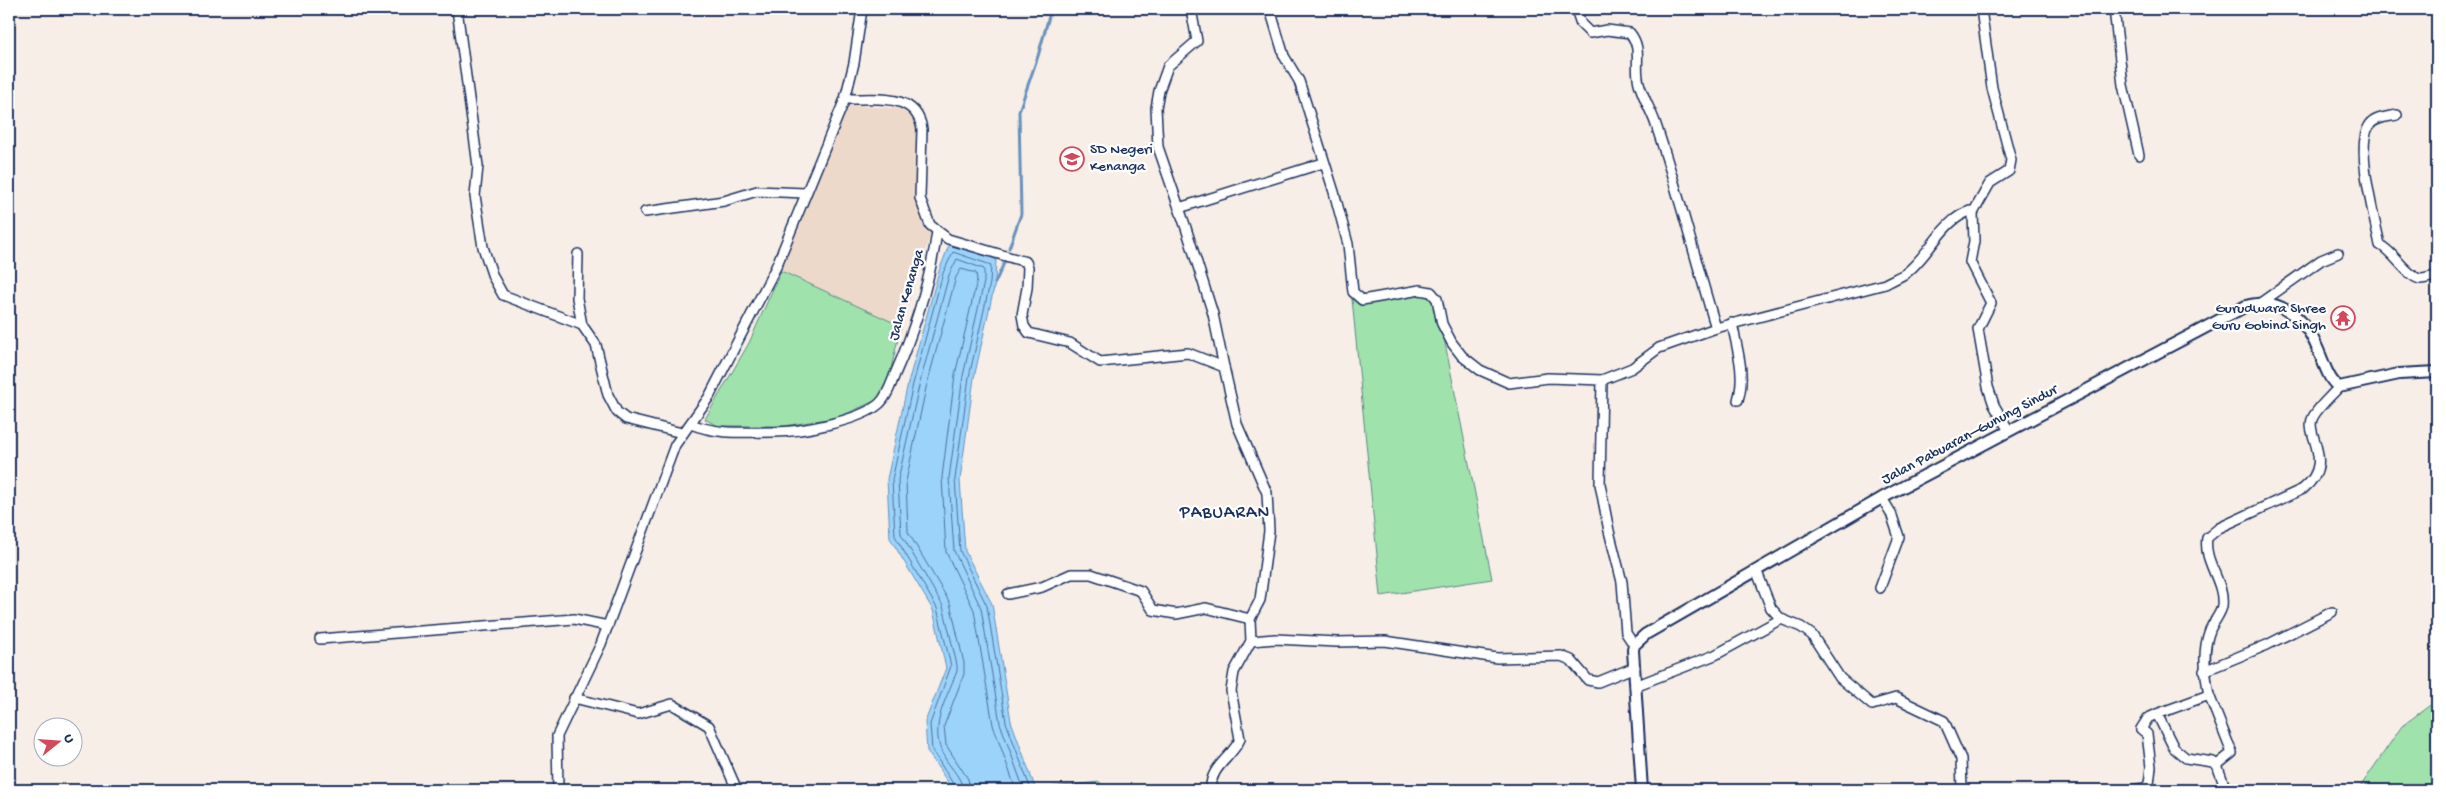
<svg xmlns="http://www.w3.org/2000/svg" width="2446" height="799" font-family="'Gochi Hand',sans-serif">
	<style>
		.built { fill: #ecd9ca }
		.green { fill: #a0e2ac; stroke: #5e8885 }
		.water { fill: #9bd3fa; stroke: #6891bc }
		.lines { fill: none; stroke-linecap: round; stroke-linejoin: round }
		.shore { stroke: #4e719c; stroke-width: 1 }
		.stream { stroke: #6891bc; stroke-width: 3 }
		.minor-casing { stroke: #1b2f5e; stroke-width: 12 }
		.tertiary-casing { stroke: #1b2f5e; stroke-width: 14 }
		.minor { stroke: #fff; stroke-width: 9 }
		.tertiary { stroke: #fff; stroke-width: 10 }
		.labels { text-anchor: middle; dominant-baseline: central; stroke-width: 4.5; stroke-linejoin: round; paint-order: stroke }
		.poi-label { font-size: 15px; fill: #1b2f5e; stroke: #fff; text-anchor: start }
		.street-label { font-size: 15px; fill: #1b2f5e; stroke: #fff }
		.quarter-label { font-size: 18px; letter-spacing: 1px; fill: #1b2f5e; stroke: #fff }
	</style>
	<rect width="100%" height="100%" fill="#f6eee7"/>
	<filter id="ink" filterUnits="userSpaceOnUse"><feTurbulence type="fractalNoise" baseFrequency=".02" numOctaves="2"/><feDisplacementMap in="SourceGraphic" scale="10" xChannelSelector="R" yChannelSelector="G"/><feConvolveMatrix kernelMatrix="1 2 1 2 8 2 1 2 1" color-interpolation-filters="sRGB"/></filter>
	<g filter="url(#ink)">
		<path class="built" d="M847,105L904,109L912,115L917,124V202L923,224L931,233L901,326L781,271Z"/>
		<g class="green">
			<path d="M781,271L901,326L889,377L877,400L839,417L785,426H718L705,419L749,343Z"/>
			<path d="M1434,288L1492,579L1381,596L1352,299Z"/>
			<path d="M2437,700V790H2358L2402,726Z"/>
			<path d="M1100,782L1103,790H1052V787Z"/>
		</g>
		<path class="water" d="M949,245L996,259L995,283L974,378L960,480L965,551L992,604L1011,721L1036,790H953L927,751L925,722L946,668L933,610L890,538L887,479L908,383L939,271Z"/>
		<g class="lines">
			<g class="shore">
				<path d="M957,790L932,750L930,724L951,666L937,608L895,536L892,480L913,384L943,273L953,252L991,265L990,283L969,377L955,479L960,551L987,606L1006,722L1031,790"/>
				<path d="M963,790C962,779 952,769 946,760C927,730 945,702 957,671V665L943,606L901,534L898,480L919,386L949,275L957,259L984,269V282L963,376L949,478L954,551L981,608L1000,723L1024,790"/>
				<path d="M970,790L968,779L946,745L944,726L964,674V663L950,603L908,532L906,481L926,388L956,277L961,269L976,273L977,280L955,375L942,477L946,552L974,610L993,725L1016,790"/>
			</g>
			<g class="stream">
				<path d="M1009,248L1021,214L1019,111L1038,56L1051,9"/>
				<path d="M995,283L1004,263"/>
			</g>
			<g class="minor-casing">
				<g id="minor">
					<path d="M457,9L478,166L475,196L483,247L493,277L503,295L582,325"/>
					<path d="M1191,9L1197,41L1168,66L1159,91L1156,108L1158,147L1186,228L1213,314L1224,367"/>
					<path d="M1270,9L1284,56L1299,81L1334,192L1348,244L1353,292L1362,300L1420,290L1431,292L1437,299L1442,324L1452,343L1462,356L1480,370L1509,383L1548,378L1602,380L1632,368L1659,348L1716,328C1695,259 1678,190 1655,122C1650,109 1643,97 1639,83C1634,64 1643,49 1630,33L1607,30L1590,33L1581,24L1576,9"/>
					<path d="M2114,9L2123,85L2139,155"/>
					<path d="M845,99C874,100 916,91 922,129L920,198L930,225L948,239L1026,262L1028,267L1027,288L1022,315L1024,326L1029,333L1070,343L1100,362L1188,353L1224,367L1237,424L1267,493L1269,531L1260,600L1250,619L1251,641L1234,672L1231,691L1240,739C1232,758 1209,767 1211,790"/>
					<path d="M2397,115C2388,117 2374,117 2369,126C2355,147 2375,220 2380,245C2394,252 2408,278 2421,279C2426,279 2432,276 2437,276"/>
					<path d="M1179,208L1323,163"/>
					<path d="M645,212L724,201L757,191L805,193"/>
					<path d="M1973,213L1990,183L2009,171L2011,160L1992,88L1981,9"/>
					<path d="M578,254L577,298L582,325L596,345L608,395L617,412L626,419L682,433"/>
					<path d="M2262,302L2321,260L2338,253"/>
					<path d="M1732,323C1737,349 1746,375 1738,400"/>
					<path d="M1716,328L1885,284C1892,280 1900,277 1906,273C1929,256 1942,220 1970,211L1973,213L1974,241L1970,262L1991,303L1978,329L1988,387L1994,405L2009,431"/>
					<path d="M1602,380L1600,484L1609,531L1622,582L1626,633L1634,645"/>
					<path d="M691,424C718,435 745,432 774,432C800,432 859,421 879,404C887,397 891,384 895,374C915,329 930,281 937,232"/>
					<path d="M1757,572L1771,608L1781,619L1801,627L1812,635L1840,678L1872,705L1896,698L1944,721L1961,759L1962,790"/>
					<path d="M1880,588L1899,537L1891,513L1882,498"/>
					<path d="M1008,594L1042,587L1071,574H1091L1141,591L1153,610L1176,614L1206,608L1250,619"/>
					<path d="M320,639L574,619L608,626"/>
					<path d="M1251,641L1275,639L1337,642L1385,641L1497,658L1561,656L1571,660L1588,680L1598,682L1635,667"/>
					<path d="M2204,671L2267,645L2332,612"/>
					<path d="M1635,686L1715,655L1781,619"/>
					<path d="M2209,695L2232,753L2217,765"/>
					<path d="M574,698L638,714L672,704L709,726L737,790"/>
					<path d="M558,790L557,736L601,644L675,445L709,397L776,267L845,99L854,63L862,9"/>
					<path d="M2131,790L2145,788L2149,784L2151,767L2147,734L2141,729L2148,718L2157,714"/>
					<path d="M2226,790L2217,765L2213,762L2186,758L2174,748L2157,714L2209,695C2205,674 2202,650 2210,630C2213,622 2221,614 2222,606C2225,582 2203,562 2207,538L2219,528L2303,489C2337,461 2303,434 2313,417C2319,406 2331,396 2339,387"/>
				</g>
			</g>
			<g class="tertiary-casing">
				<path id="tertiary" d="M1642,790L1633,650L1634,645L1646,634L1882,498L2246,306C2261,302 2272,302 2286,310C2322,329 2320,376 2339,387L2399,374L2437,372"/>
			</g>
			<use href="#minor" class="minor"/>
			<use href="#tertiary" class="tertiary"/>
		</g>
	</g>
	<defs>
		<g id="school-ring" transform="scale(1.25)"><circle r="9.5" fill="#fff" stroke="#d1495b" stroke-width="1.5"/><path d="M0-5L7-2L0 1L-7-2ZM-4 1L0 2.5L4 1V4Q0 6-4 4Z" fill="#d1495b"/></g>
		<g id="temple-ring" transform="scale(1.25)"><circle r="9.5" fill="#fff" stroke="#d1495b" stroke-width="1.5"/><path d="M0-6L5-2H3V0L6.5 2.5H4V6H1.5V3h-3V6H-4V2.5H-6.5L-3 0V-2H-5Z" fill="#d1495b"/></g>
	</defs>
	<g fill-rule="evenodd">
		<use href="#school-ring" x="1072" y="159"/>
		<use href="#temple-ring" x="2343" y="318"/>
	</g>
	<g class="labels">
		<g class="poi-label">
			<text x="1090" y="150">SD Negeri<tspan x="1090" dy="17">Kenanga</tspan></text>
			<text x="2326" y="309" text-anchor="end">Gurudwara Shree<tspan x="2326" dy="17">Guru Gobind Singh</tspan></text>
		</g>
		<g class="street-label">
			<text transform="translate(907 295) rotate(-74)">Jalan Kenanga</text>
			<text transform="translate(1970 435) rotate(-28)">Jalan Pabuaran–Gunung Sindur</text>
		</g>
		<g class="quarter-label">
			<text x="1225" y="513">PABUARAN</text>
		</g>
	</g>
	<rect width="2446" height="799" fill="none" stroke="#fff" stroke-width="30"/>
	<rect x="15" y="15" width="2416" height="769" fill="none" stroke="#1b2f5e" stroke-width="2" filter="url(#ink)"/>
	<g transform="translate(58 742) rotate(73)"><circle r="24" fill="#ffffff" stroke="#a4acbf"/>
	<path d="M0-4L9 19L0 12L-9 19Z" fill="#d1495b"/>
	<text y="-8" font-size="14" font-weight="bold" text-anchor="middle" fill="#1b2f5e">U</text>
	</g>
</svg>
